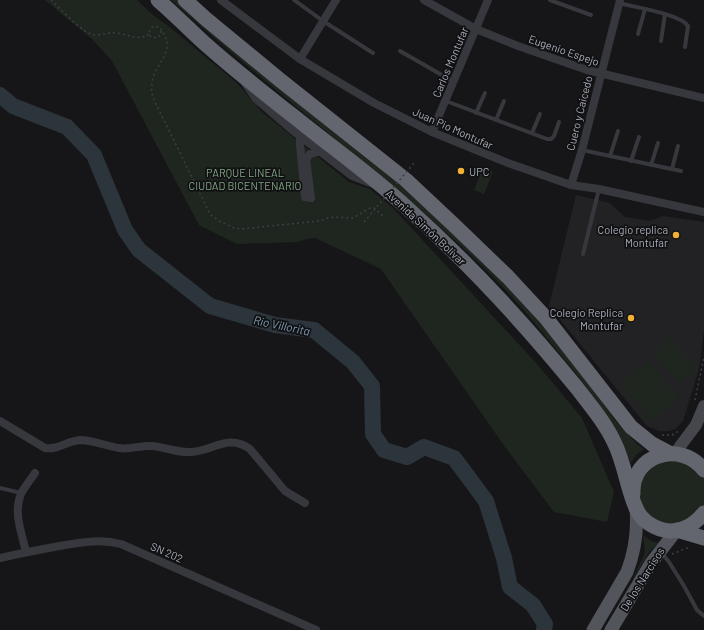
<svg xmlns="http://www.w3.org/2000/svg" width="704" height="630" font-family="Barlow,sans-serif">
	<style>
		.built { fill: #222225 }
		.green { fill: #1e261f }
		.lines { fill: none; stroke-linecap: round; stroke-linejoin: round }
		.river { stroke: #2c353c; stroke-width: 16 }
		.path { stroke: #3d3f44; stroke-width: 1.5; stroke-dasharray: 2 3; stroke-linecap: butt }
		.lane { stroke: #37383d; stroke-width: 4 }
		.street { stroke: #37383d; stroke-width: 8 }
		.secondary { stroke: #45474d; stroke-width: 12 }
		.primary { stroke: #53555c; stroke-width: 13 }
		.highway { stroke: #63666e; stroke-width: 15 }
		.path-bridge { stroke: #3d3f44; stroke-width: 1.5; stroke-dasharray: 2 3; stroke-linecap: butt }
		.poi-dot { fill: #f2b134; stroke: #111113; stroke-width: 1.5 }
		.labels { text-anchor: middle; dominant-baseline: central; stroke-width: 3.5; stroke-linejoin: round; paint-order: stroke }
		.street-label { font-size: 11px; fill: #a8adb8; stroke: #111113 }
		.poi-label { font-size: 11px; fill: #a8adb8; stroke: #111113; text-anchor: end }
		.park-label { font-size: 11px; fill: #7fa381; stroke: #111113 }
		.water-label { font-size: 12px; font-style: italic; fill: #7f9bb3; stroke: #111113 }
	</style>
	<rect width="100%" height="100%" fill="#161618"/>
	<path class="built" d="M576,195L610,203L625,217L650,221L663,216L704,222V330L699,369L683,421L675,429L669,431H659L647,426L549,306Z"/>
	<g class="green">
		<path d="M45,0H137L153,15L167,25L237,83L262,112L349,182L370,189L393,208L537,364L582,418L614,492L607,522L554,512L505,447L381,269L315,238L307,239L297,242L237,244L199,225L112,61L93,40Z"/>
		<path d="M171,0H177L206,26L387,173L416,198L516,295L577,366L614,419L638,445L644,449L636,455L631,463C611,418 582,380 551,343C538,327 526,312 512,297C466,246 411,202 358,158C295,106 232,54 171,0Z"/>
		<path d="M483,167L493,172L484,194L474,190Z"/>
		<path d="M671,338L696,369L678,384L653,352Z"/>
		<path d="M649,361L679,399L651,421L621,383Z"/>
		<path d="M677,458L704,477V509L695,521L662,527L638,503L639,481L654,463Z"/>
		<path d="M643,536L652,541L659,543L649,552L631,583L644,555L645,550Z"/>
	</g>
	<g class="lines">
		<path class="river" d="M0,95L13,106L67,127L94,155L125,230L139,250L210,306L275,325L314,330L353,362L372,386L373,434L384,450L407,457L424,447L454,458L486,501L504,558L510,587L533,605L545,624L544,630"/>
		<g class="path">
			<path d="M51,0C59,8 84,34 94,35C102,35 109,32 116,33C128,34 138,42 149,34"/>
			<path d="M161,31V34L157,38L151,37C148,33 149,29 154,26L159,27C180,53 154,60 152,84C151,90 152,95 154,100L210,214L219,221L234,228L241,229L319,221L328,218L335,217L353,218L370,208H374L384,217"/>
			<path d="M695,400L704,357"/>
			<path d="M662,435H672L679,431"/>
			<path d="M672,554L690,547"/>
		</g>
		<g class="lane">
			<path d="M294,0L323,21L373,53"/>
			<path d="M550,0L591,15"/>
			<path d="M619,3C633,7 681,14 688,26L685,47"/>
			<path d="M638,34L645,9"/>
			<path d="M661,41L665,14"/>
			<path d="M400,51L454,82"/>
			<path d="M446,101L547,139H551L554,136L559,122"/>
			<path d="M476,113L485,93"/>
			<path d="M496,120L504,101"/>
			<path d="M532,133L540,114"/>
			<path d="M582,150L681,171"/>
			<path d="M610,156L618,131"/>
			<path d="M631,161L639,137"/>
			<path d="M651,165L658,143"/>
			<path d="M672,169L678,146"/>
			<path d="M583,254L599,189"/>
			<path d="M0,488L21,493"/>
			<path d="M661,552L669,562L684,586L697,610L704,616"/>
		</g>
		<g class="street">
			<path d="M221,0L300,59L374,103L432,132L508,163L571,185L599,189L704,212"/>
			<path d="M424,0L476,29L518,46L587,70L704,98"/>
			<path d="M300,59L336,0"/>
			<path d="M245,83L256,99L292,130L352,176L373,184"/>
			<path d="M432,132L488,0"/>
			<path d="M300,135V145L305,197L311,198L306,159L310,154L321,151"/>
			<path d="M571,185L582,150L620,0"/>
			<path d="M0,421L45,448C59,450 66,441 80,440C92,440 106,446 119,448C130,450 141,445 152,446C165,447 178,453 191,452C213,451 228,433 250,449L285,491L305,503"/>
			<path d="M26,552C22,534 13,512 21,494C23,489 31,479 35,473"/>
			<path d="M0,558C22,553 43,549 65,545C84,542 102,539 121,544L316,630"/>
		</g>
		<path class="secondary" d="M675,453L696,425L704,406"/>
		<g class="primary">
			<path d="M593,630L627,572C635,551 638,532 636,509"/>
			<path d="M611,630L651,563L676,531"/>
		</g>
		<g class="highway">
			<path d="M158,0C173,13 187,27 202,41C232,68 265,94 297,119C333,148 371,175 405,206C468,262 524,323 577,388C591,406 606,424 615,444C625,465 627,488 636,508C641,521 656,530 670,531C685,531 695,524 704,513"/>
			<path d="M185,0L206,19L280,80L406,180L455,226L508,277L546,318L631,427L652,444L669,453"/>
			<path d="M633,494C631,454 681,440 704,470"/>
			<path d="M677,530L704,538"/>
		</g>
		<path class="path-bridge" d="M364,222L415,162"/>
	</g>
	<g class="poi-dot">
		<circle cx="461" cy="171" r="4"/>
		<circle cx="676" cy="235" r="4"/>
		<circle cx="631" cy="318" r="4"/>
	</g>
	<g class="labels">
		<g class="street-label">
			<text transform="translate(564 50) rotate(19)">Eugenio Espejo</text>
			<text transform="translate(450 62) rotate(-67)">Carlos Montufar</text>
			<text transform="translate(579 113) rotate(-76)">Cuero y Caicedo</text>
			<text transform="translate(453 128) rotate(24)">Juan Pio Montufar</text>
			<text transform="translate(426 227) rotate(43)">Avenida Simón Bolívar</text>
			<text transform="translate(167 552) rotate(24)">SN 202</text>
			<text transform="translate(642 579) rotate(-58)">De los Narcisos</text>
		</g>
		<g class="poi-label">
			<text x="469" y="171" text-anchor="start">UPC</text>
			<text x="668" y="229">Colegio replica<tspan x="668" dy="13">Montufar</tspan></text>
			<text x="623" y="312">Colegio Replica<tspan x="623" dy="13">Montufar</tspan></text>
		</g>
		<g class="park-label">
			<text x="245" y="172">PARQUE LINEAL<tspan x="245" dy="13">CIUDAD BICENTENARIO</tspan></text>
		</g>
		<g class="water-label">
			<text transform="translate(282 325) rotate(12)">Río Villorita</text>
		</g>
	</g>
</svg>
